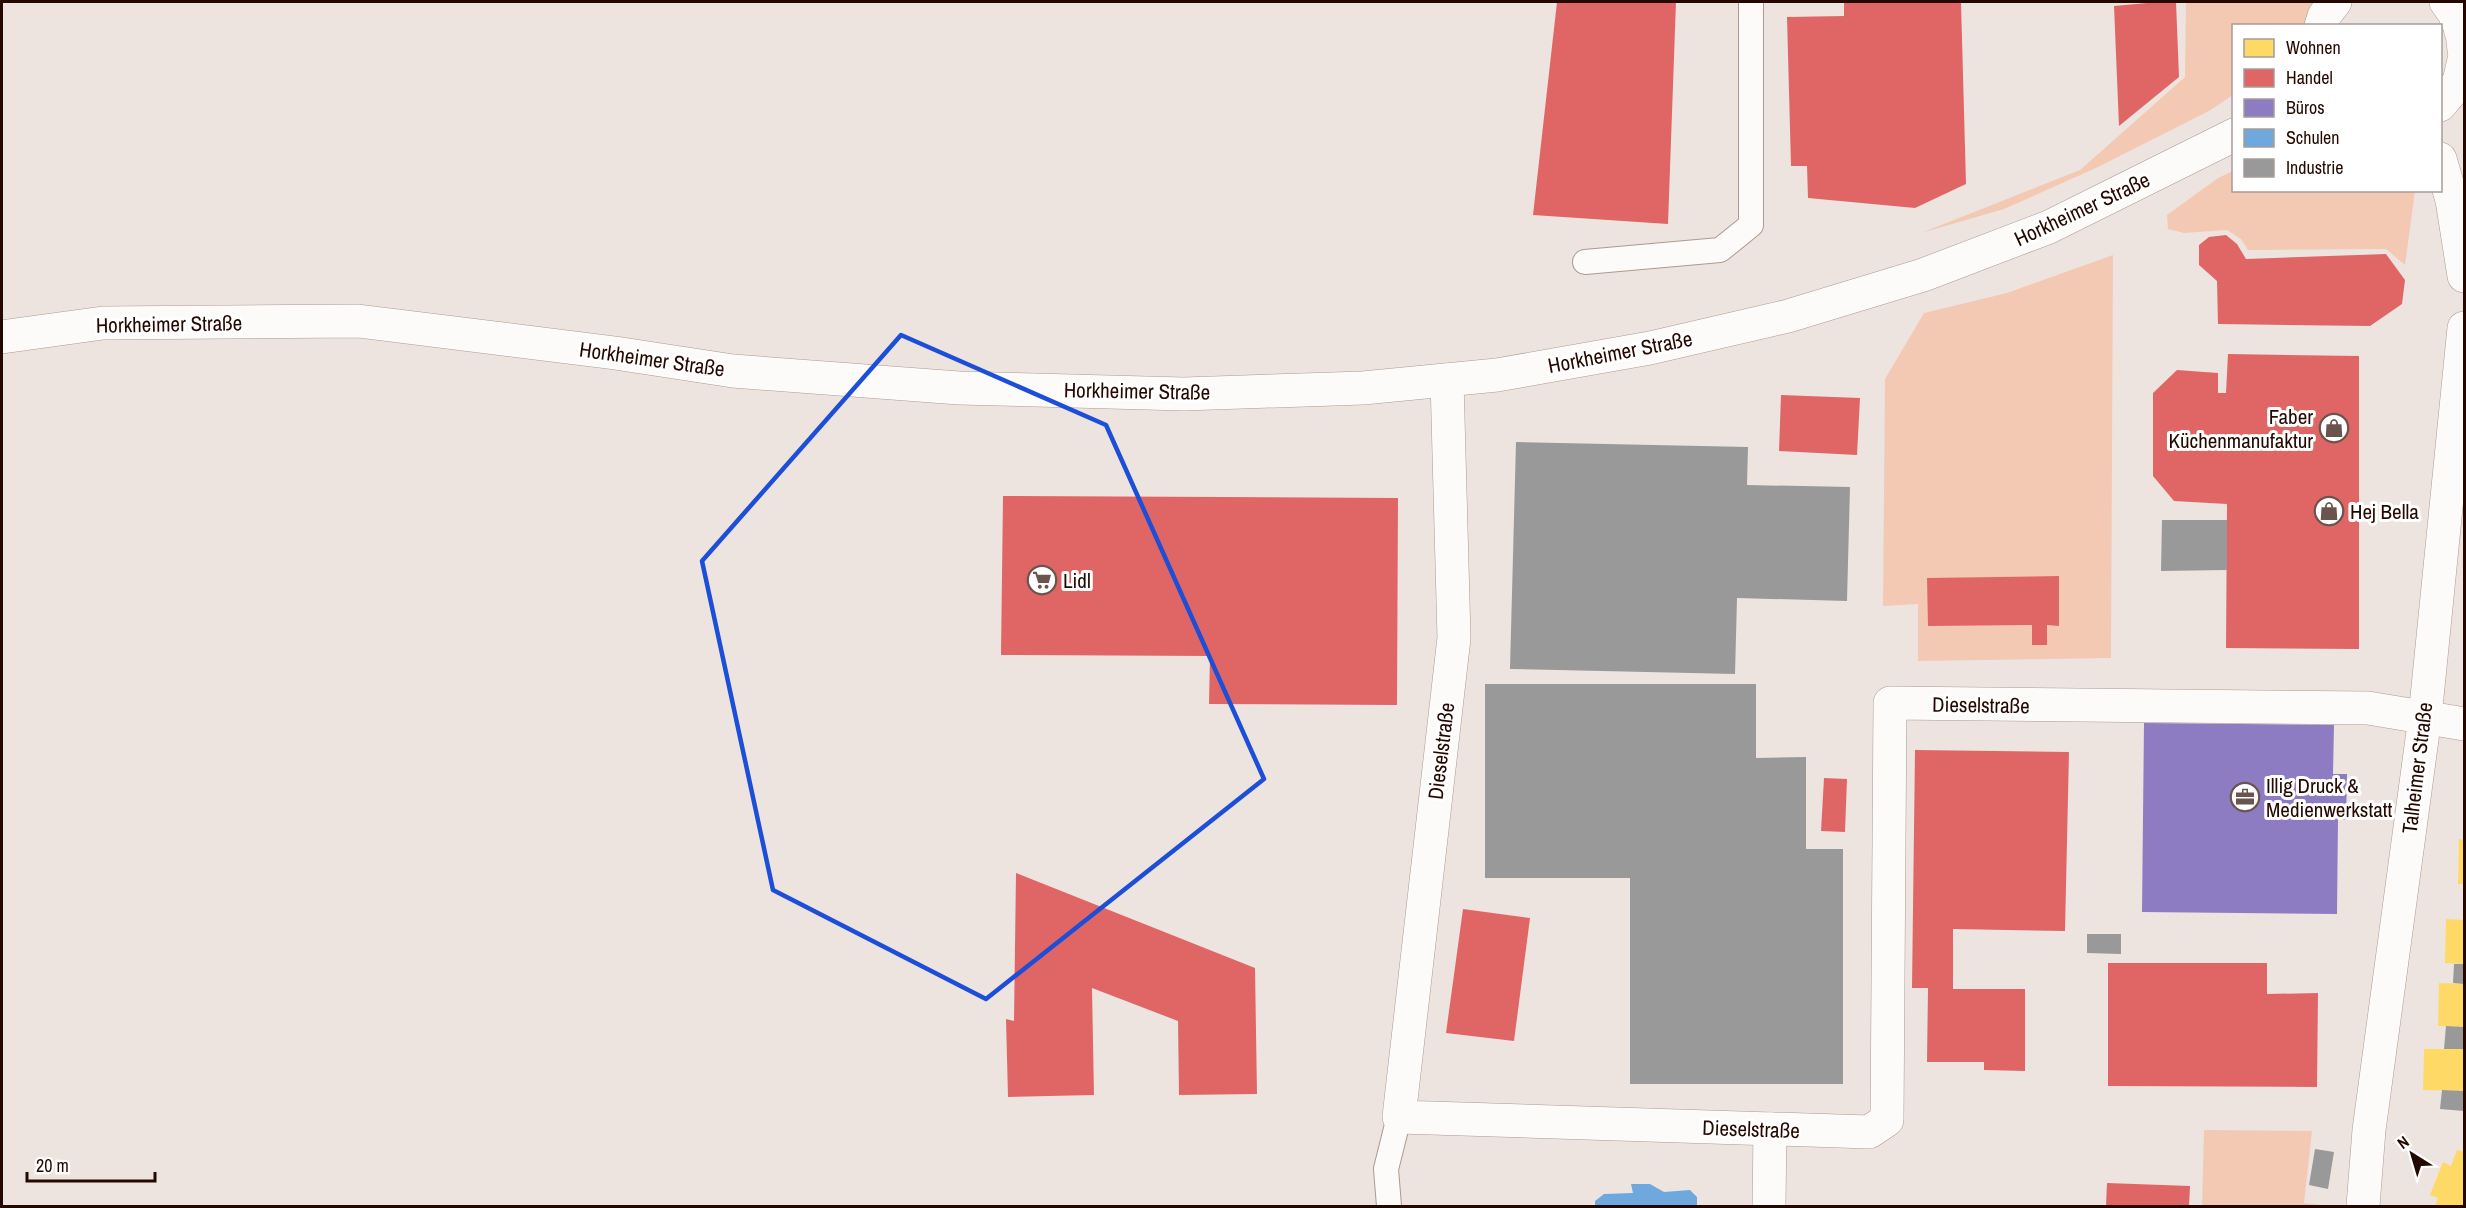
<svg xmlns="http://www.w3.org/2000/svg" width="2466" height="1208" font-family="'Archivo Narrow',sans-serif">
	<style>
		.green { fill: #f3c9b4 }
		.homes { fill: #ffd966 }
		.shops { fill: #e06666 }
		.offices { fill: #8e7cc3 }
		.schools { fill: #6fa8dc }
		.industry { fill: #999 }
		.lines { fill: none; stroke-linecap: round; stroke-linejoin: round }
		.lane-casing { stroke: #ac9a90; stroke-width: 26 }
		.street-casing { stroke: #ac9a90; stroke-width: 34 }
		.secondary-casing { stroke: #ac9a90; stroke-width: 34 }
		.lane { stroke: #fcfbfa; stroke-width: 24 }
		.street { stroke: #fcfbfa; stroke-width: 33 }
		.secondary { stroke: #fcfbfa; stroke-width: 33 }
		.marked { fill: none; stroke: #1d4ed8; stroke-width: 4.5; stroke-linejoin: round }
		.labels { text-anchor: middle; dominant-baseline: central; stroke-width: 6; stroke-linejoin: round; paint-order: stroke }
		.street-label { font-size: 21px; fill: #240800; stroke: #fff }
		.poi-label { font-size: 21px; fill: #240800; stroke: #fff; text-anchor: start }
	</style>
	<rect width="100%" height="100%" fill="#ede4e0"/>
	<g class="green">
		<path d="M2186,2H2313L2304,25L2234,26L2233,95L2209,111L2096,168L2004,209L1921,233L2080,170L2185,77Z"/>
		<path d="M2233,171L2234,190L2415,191L2405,265L2386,249L2248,250L2241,239L2227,230L2184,233L2168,229L2167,215L2218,178Z"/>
		<path d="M2113,255L2111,658L1918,661V604L1883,606L1885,379L1924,313L2007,293Z"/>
		<path d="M2204,1130L2312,1131L2304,1203L2332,1206H2202Z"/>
	</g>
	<g class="homes">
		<path d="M2459,839L2464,840V884H2458Z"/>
		<path d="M2446,919L2464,920V964L2445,963Z"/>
		<path d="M2439,983L2464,984V1027L2438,1026Z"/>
		<path d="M2424,1049H2464V1091L2423,1090Z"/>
		<path d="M2457,1150L2464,1152V1206H2435L2438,1198L2430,1195L2443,1162L2451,1166Z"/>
	</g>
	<g class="shops">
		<path d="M1557,2H1676L1668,224L1533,215Z"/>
		<path d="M1844,2H1961L1966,184L1915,208L1808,198L1807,166H1791L1787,17L1844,16Z"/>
		<path d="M2158,2H2176L2179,77L2119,126L2114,6Z"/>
		<path d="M2226,235L2237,244L2246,259L2386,254L2405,280L2402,304L2370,326L2218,324L2217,281L2199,265V245L2209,237Z"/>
		<path d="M2228,354L2359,356V649L2226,648L2227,504L2174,501L2153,476V393L2177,370L2218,373V393H2226Z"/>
		<path d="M1781,395L1860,398L1857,455L1779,451Z"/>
		<path d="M1003,496L1398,498L1397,705L1209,704L1210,656L1001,655Z"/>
		<path d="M2059,576V626L2047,625V645H2032V625L1928,626L1927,578Z"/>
		<path d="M1915,750L2069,752L2065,931L1953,929V989H2025V1071L1984,1070V1062H1927L1928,988H1912Z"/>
		<path d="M1824,778L1847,779L1845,832L1821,831Z"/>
		<path d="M1016,873L1255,968L1257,1094L1179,1095L1178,1021L1092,988L1094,1095L1008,1097L1006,1019L1014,1021Z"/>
		<path d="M1463,909L1530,918L1514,1041L1446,1033Z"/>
		<path d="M2108,963H2267V994L2318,993L2317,1087L2108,1086Z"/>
		<path d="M2107,1183L2190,1186L2189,1206H2106Z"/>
	</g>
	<path class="offices" d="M2144,723L2334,725L2333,774H2347L2346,820L2338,819L2337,914L2142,912Z"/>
	<path class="schools" d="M1631,1184H1650L1664,1192L1690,1190L1697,1197V1206H1595V1201L1604,1194L1633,1193Z"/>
	<g class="industry">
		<path d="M1516,442L1748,447L1747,485L1850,487L1847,601L1737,598L1735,674L1510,669Z"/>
		<path d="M2162,520H2227V570L2161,571Z"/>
		<path d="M1485,684H1756V758L1806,757V849H1843V1084H1630V878H1485Z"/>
		<path d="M2087,934H2121V954L2087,953Z"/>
		<path d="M2454,964H2464V984L2453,983Z"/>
		<path d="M2446,1026L2464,1027V1049H2444Z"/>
		<path d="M2442,1090L2464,1091V1111L2440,1109Z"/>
		<path d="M2315,1149L2334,1152L2328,1189L2309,1185Z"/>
	</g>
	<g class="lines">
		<g class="lane-casing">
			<g id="lane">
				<path d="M1585,262L1720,250L1751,225V2"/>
				<path d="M1389,1206L1386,1169L1399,1117"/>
			</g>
		</g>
		<g class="street-casing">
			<g id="street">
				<path d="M2440,159L2452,200L2464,276"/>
				<path d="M1447,380L1454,638L1399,1117L1869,1132L1887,1120L1890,703L2368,708L2464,724"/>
				<path d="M1769,1206L1770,1129"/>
				<path d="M2363,1206L2369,1130L2425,717L2464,328"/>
			</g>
		</g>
		<g class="secondary-casing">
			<g id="secondary">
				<path d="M2446,2C2458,16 2463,32 2464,50"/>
				<path d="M2321,26L2324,16L2335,2"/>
				<path d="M2440,105L2459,82L2464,60"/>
				<path d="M2,337L103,323L358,321L615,353L733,371L959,388L1184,394L1363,388L1497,375L1650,348L1788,316L1923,275L2049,227L2234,135"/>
			</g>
		</g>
		<use href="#lane" class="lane"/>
		<use href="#street" class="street"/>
		<use href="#secondary" class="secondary"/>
	</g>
	<path class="marked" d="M901,335L1106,425L1264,779L986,999L773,890L702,561Z"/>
	<defs>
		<g id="shop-ring" transform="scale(1.5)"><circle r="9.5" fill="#fff" stroke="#6a554e" stroke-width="1.5"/><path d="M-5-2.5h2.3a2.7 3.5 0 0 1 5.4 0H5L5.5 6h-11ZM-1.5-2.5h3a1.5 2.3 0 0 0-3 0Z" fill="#6a554e"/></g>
		<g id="supermarket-ring" transform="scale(1.5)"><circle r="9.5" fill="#fff" stroke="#6a554e" stroke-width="1.5"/><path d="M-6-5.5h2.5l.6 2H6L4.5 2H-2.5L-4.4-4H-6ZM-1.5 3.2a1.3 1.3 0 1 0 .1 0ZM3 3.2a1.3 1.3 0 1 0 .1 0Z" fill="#6a554e"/></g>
		<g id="office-ring" transform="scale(1.5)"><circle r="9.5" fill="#fff" stroke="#6a554e" stroke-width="1.5"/><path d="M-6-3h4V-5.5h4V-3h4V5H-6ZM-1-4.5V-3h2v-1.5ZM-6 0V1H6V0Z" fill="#6a554e"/></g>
	</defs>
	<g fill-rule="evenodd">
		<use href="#shop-ring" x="2334" y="428"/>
		<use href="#shop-ring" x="2329" y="511"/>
		<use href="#supermarket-ring" x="1042" y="580"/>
		<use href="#office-ring" x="2245" y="797"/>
	</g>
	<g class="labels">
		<g class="street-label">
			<text transform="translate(2082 209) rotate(-25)">Horkheimer Straße</text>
			<text transform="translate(169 324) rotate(-1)">Horkheimer Straße</text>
			<text transform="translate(1620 352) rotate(-11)">Horkheimer Straße</text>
			<text transform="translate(652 359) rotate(8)">Horkheimer Straße</text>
			<text transform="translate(1137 391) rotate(1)">Horkheimer Straße</text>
			<text transform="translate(1981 705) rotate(1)">Dieselstraße</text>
			<text transform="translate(1441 751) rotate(-83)">Dieselstraße</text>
			<text transform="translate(2417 768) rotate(-83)">Talheimer Straße</text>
			<text transform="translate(1751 1129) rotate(2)">Dieselstraße</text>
		</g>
		<g class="poi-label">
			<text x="2313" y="416" text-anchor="end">Faber<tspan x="2313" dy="24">Küchenmanufaktur</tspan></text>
			<text x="2350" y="511">Hej Bella</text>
			<text x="1063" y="580">Lidl</text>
			<text x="2266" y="785">Illig Druck &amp;<tspan x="2266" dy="24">Medienwerkstatt</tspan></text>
		</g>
	</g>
	<rect width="2466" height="1208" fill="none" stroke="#240800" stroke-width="6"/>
	<rect x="2232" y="24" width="210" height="168" fill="#ffffff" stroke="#a79c99" stroke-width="1.5"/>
	<rect x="2244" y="39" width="30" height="18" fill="#ffd966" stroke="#a79c99" stroke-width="1.5"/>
	<text x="2286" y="54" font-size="18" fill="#240800">Wohnen</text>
	<rect x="2244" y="69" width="30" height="18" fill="#e06666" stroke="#a79c99" stroke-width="1.5"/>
	<text x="2286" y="84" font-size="18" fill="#240800">Handel</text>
	<rect x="2244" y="99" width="30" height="18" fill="#8e7cc3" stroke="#a79c99" stroke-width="1.5"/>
	<text x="2286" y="114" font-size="18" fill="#240800">Büros</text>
	<rect x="2244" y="129" width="30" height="18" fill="#6fa8dc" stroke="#a79c99" stroke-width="1.5"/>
	<text x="2286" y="144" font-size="18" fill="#240800">Schulen</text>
	<rect x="2244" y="159" width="30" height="18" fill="#999999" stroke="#a79c99" stroke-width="1.5"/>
	<text x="2286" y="174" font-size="18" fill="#240800">Industrie</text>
	<g transform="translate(2412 1154) rotate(323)" stroke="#ffffff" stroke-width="4.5" paint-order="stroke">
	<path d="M0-4.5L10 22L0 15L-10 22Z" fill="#240800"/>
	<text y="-9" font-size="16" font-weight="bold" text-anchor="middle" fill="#240800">N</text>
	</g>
	<path d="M27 1172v9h128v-9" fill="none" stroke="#240800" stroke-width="3"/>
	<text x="36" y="1172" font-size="18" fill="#240800" stroke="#ffffff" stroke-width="4.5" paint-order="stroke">20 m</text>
</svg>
